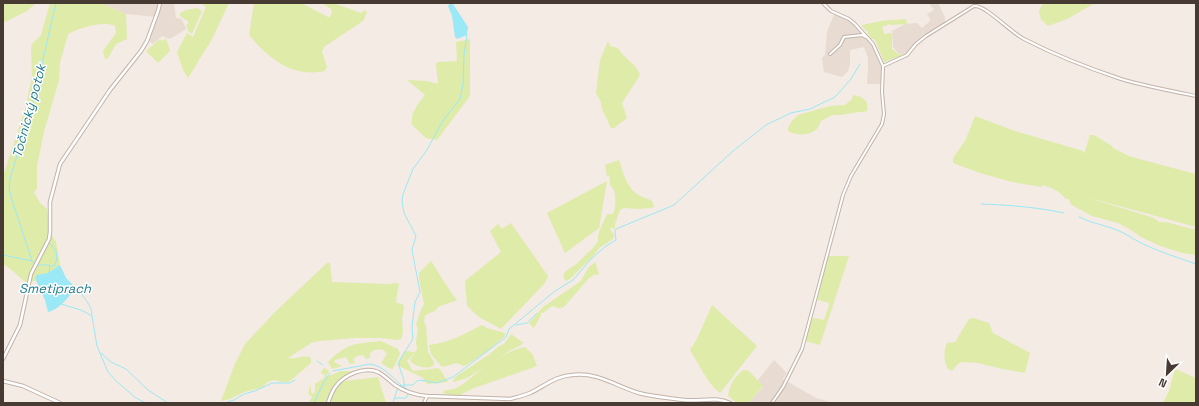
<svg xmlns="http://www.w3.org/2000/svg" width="1199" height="406" font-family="'Space Grotesk',sans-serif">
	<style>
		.residential { fill: #e8dbd2 }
		.green { fill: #dfeba9 }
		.water { fill: #9be8f6 }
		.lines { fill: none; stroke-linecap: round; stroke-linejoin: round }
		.stream { stroke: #9be8f6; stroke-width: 1 }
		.minor-casing { stroke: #c3b3a9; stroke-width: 4 }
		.tertiary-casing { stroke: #c3b3a9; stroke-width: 4.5 }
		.minor { stroke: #fff; stroke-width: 2 }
		.tertiary { stroke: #fff; stroke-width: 2.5 }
		.labels { text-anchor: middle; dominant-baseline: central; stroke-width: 3; stroke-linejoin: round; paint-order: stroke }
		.water-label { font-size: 13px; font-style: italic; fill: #207d90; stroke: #fff }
	</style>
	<rect width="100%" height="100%" fill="#f3ebe4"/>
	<g class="residential">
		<path d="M100,3H174L176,18L182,19L186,29L170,39L162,36L153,44L149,41L157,17L126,14Z"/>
		<path d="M929,3H938L945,17V23L922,36L905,55L898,53L893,47L892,31L905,24L917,23L922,28L930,21V19L927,14L934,10Z"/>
		<path d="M835,12L850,18L877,48L880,57H879L881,64V84H867L868,69V58L864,47L850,50V64L848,71L842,77L824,72L822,58L825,55L827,32Z"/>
		<path d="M774,360L787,373L783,379L816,398L833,403H749L763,387L758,380Z"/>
	</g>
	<g class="green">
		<path d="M3,3H36L27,11L3,23Z"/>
		<path d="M50,3H100L126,14L127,39L116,44L108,58L105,59L103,51L116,33L115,26C105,20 77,28 68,34L60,63L59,80L44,132L37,166V189L34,192L40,203L47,209L49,231L56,242L60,265L48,273L35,278L36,281L25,282L13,271L3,264V176L25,109L32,77L31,48L32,44L41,35Z"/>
		<path d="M204,3H229L212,39L188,78L183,70L177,52L187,33L193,37L206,7L203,5Z"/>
		<path d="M254,3H301L328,17H330L332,12L331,9L322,3H333L361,13L365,10L367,12L366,15L363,21L324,47L322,52L327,67L325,71C292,78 269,59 249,35Z"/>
		<path d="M1043,3H1095L1067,19L1048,26L1044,22L1041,20L1039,11Z"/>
		<path d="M197,8L202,11L192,34L188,31V29L186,26L189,22L180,16V13L186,10Z"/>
		<path d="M906,19L907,24L891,25L889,24L882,27L884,34L891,33L892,35V49L897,53L903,55L884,62L876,42L874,39H871L867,31L862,27V25L881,21Z"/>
		<path d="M166,38L170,51L158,63L146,51L160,39L163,41Z"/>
		<path d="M470,39V96L437,140L426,138L412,125C410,113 418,104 425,95L407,80L427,81L438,84L436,64L438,62L457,61L456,42Z"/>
		<path d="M608,41L610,46L618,48C623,58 637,64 640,75L622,103L627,118L614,128H611L602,109L601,102L596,93L600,60Z"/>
		<path d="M853,95C862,96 870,101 867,111L864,112H858L841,115H832L821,121C817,133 809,135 797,134C793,133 791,133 788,131V128L792,121L798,115L830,106L845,105L852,99Z"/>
		<path d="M975,116L1015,131L1083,151L1084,154L1090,135H1094L1112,146L1113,148L1129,156L1143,160L1196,174V227L1086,197L1154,218L1159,222H1166L1196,230V255L1182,253L1158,245L1141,237L1131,230L1118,223L1092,216L1072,205L1070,203L1069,199H1066C1059,191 1053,188 1043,185L1042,187L1012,182L980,173L953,163V158L965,141Z"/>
		<path d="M619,160C623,172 626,186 637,194C641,197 647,198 652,201L654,207L651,208L639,209L624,208L620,210L615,224V230L611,227L610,229L614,235L613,239L599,248L595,254L570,279L565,281L563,275C565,271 569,268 574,266L592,249L598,241C597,232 604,222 607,214H613C616,208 616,197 614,190C613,188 611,187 610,185C610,182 610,179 609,175L607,176L605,165Z"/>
		<path d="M607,181L599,228L565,253L547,213Z"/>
		<path d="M511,223L548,276L545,283L501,329L479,317L467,306L465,281L501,252L490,231L498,224L502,229Z"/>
		<path d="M827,256H849L820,345L805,341L812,319L815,318L824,320L829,305V303L818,300V298Z"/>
		<path d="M431,261C440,274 447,288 457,300L438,307L435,311L425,315L424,322L426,326L428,352L434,362V365C429,370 414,367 410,360L417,349L416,342L418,329L416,325C418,319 421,308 424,304L419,279V273Z"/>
		<path d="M595,262L599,274L596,275L594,274L593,276L589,278L563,308L560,306L561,309L552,306L543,313L541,312V315L534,328L529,323L543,307L581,281L588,268Z"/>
		<path d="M327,263H330L332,282L388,284L399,283L396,301L397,303L402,304L404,306L402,319L403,332L401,339L398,340L380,338H354L319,341L311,343L288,358C294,360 302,355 310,357L311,360V363L289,382H283L274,380L268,382L261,388L244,392L230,399L221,401L234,366L245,344L277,310Z"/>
		<path d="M712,305L757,346L720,393C707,383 699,364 690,350L697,339Z"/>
		<path d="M973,318L989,323L993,333L1030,353L1025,373L998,368L978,363L964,362L959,363L952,371L948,369C944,361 943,352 947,343L955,342L969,319Z"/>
		<path d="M482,325L487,328L505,333V336L490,349L467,365L464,366L457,363L442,367L431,354L429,345C448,343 465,334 482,325Z"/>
		<path d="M511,334L521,341L523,342L521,345L511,350L467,378L454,382L453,381L455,377L490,354L499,346L504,344Z"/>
		<path d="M381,341L398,349L400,354L393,369L389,368L381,363L387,354C383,347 375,349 370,353V358L366,359L363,355L357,356L353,359L355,363L350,364L346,357L335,360L334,362L342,366L332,369L328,362C348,342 356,344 381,341Z"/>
		<path d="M525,347L533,355L537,366L474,388L458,396L444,394L443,392L445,390C459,391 468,379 479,371C492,362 509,350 525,347Z"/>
		<path d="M405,351L415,352L407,361L413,371L439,368L448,382L427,384L423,378L397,365Z"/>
		<path d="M325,368L329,371L326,377L341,371H355L337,382L378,377L386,403H326L330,394L325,403H308L312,397L308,393L311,384V392L313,394L315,392V384L324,378L325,375L321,373L323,369Z"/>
		<path d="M1175,369L1196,378V403H1163L1169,391Z"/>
		<path d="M743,370L749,371L763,386L749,403H737L728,396C730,384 734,378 743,370Z"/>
	</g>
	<g class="water">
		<path d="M450,3L453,4L466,24L468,27L467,35L457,39L455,37L452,16L448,6Z"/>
		<path d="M60,265L66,278L75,287C71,296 58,310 48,312L45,300L35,278L37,275L48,273Z"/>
	</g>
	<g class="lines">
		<g class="stream">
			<path d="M981,204C1007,205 1037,207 1064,213"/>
			<path d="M1079,217C1091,223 1104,225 1117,230C1125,233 1133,239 1141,243C1159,252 1177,257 1196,264"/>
			<path d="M48,241L56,251L57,260L54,266H52"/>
			<path d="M3,255L32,261"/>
			<path d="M35,263L32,261L11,197L9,188L10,179L34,98L56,3"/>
			<path d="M37,265H50L49,273"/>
			<path d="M74,288L79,289C83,299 92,304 92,315"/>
			<path d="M61,304L81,310L92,316L97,346L108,372L116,381L136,398L146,403"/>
			<path d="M516,325L527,323L537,313"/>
			<path d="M101,353L111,362L126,369L148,390L168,403"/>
			<path d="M317,361L323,365"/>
			<path d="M333,371L370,364C383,366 391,376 401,385L397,390L393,403"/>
			<path d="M401,385L410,391"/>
			<path d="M404,385H413L417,381L420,380L437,383L453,377L506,337L509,329L555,291L573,280L591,259L606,246L616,240L615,233L616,229L674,205L733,151L766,125L791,113L810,109L835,97L851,79L860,64"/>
			<path d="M404,387C405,375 398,370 399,361L413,339L412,327L415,302L420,292L412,250L416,236L404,213L402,201L403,194L413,169L427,150L442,122L460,99L463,85L464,55L467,35"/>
			<path d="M395,398H406L408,394"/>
			<path d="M225,403L234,400L244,394L255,391L272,383H290L295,380"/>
			<path d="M314,403L324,382L330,373"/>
		</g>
		<g class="minor-casing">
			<g id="minor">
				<path d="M823,3L831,11L849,19L855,24L873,44L883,66"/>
				<path d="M830,54L840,45L844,37L862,35L866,37"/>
				<path d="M424,403L427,396"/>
				<path d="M772,403L783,387L802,349L843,195L851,176L882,124L884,114L882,92L883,66L907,55L916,44L926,36L974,6C986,5 1011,33 1024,39C1055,55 1088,68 1121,79C1145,86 1171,91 1196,96"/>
			</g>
		</g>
		<g class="tertiary-casing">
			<g id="tertiary">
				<path d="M3,359L20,325L31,274L49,239L50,232V202L60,164L110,90L141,51L147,41L158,11L160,3"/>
				<path d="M3,381L23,386L60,403"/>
				<path d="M328,403C330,397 332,391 336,386C344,375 364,366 378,372C384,375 390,381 395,385C405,392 415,395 427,396L510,399C517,397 523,396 530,393C545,386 555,376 572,375C599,372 615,386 639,393C654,397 670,398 684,400C699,402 716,396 730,403"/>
			</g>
		</g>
		<use href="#minor" class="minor"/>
		<use href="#tertiary" class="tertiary"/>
	</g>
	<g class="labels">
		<g class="water-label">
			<text transform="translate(29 111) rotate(-75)">Točnický potok</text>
			<text x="55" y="288">Smetiprach</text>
		</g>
	</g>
	<rect width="1199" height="406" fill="none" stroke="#463a33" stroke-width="8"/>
	<g transform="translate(1167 374) rotate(205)" stroke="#ffffff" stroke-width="3" paint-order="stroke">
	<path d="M0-3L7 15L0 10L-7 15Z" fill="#463a33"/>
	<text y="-6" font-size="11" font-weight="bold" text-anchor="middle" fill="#463a33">N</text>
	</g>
</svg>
